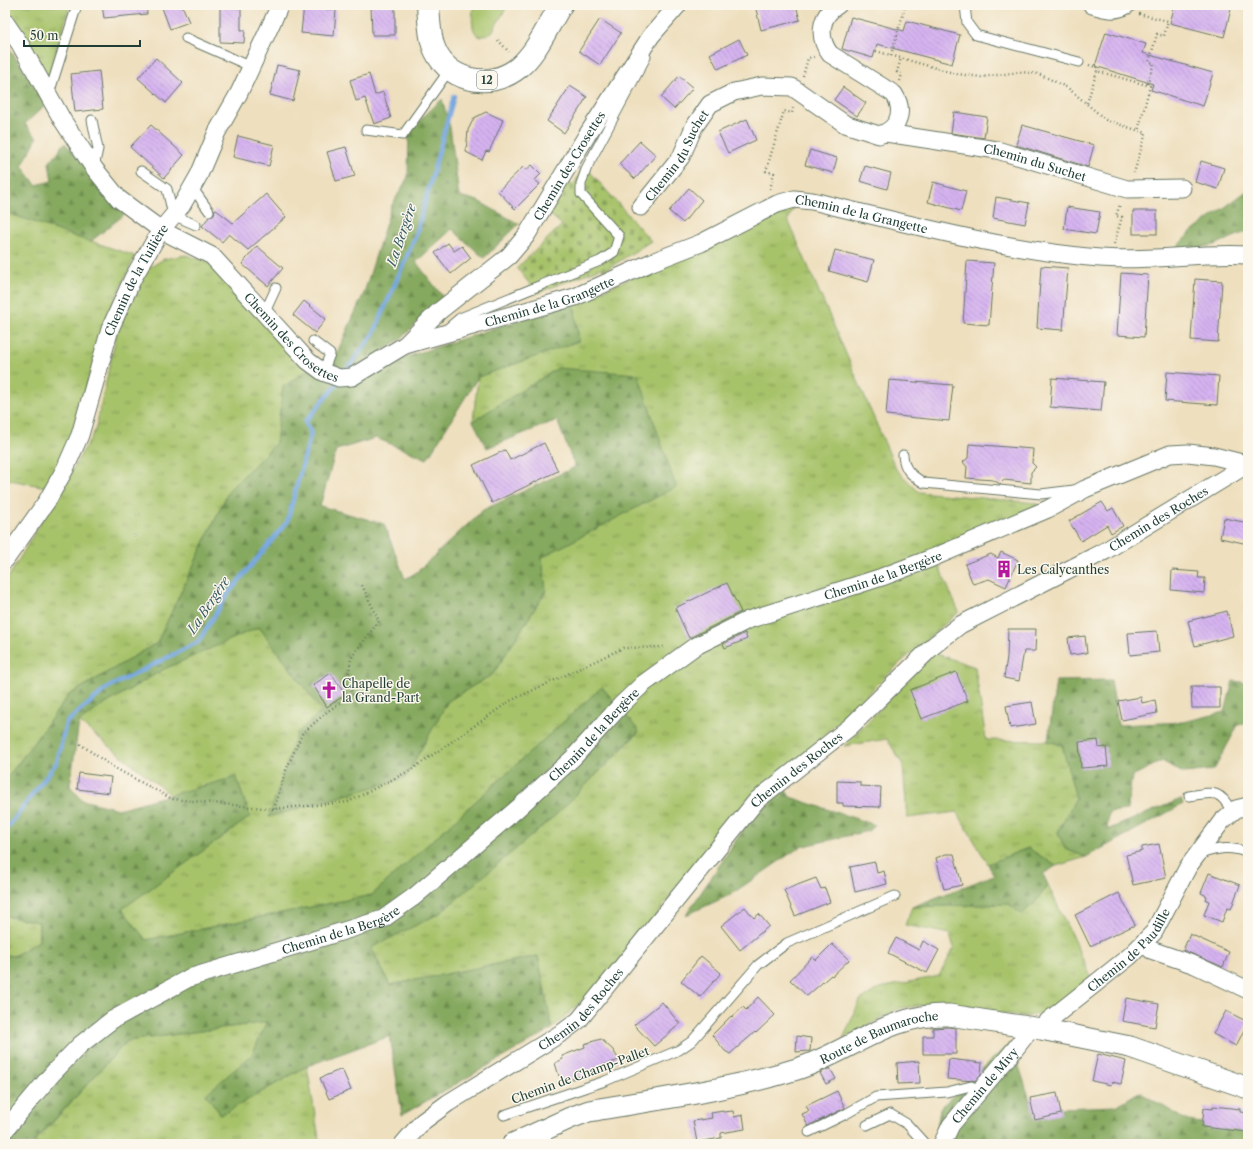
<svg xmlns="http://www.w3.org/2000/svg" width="1253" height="1149" font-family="'Libre Caslon Text',serif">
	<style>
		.grass { fill: url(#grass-tufts); stroke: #63804f }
		.forest { fill: url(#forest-firs); stroke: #527349 }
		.cemetery { fill: url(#cemetery-stones); stroke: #63804f }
		.garden { fill: #a7c36a; stroke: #63804f }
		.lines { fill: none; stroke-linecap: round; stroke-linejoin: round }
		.stream { stroke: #73a6de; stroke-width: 4.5 }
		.building { fill: url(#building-back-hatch) }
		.service-casing { stroke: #677664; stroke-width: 11 }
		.minor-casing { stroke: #677664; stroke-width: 19 }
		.tertiary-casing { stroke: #677664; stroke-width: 23 }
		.primary-casing { stroke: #677664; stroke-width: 24 }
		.path { stroke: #677664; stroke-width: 2.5; stroke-dasharray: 1 3; stroke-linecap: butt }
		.service { stroke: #fff; stroke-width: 9 }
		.minor { stroke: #fff; stroke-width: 17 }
		.tertiary { stroke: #fff; stroke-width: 21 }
		.primary { stroke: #fff; stroke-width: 22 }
		.labels { text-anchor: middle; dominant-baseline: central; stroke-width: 3; stroke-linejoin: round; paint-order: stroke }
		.shield { fill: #fbf7ec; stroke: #61756b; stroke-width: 1 }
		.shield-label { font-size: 11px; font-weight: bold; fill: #1f3d34 }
		.street-label { font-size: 12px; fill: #1f3d34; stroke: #fbf7ec }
		.poi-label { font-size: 12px; fill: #1f3d34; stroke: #fbf7ec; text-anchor: start }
		.water-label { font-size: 13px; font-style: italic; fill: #385c67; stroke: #fbf7ec }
	</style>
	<defs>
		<pattern id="grass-tufts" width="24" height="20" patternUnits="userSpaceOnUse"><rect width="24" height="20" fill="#a7c36a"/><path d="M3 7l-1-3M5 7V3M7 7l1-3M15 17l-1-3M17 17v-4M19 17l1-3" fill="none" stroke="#87a058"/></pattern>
		<pattern id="forest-firs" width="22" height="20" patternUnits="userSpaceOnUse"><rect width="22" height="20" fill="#85a95e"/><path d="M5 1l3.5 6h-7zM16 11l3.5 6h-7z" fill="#6c8b4e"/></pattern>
		<pattern id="cemetery-stones" width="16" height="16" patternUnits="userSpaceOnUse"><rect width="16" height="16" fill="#a7c36a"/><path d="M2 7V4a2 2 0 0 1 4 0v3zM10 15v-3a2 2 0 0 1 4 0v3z" fill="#87a058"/></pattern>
		<pattern id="building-back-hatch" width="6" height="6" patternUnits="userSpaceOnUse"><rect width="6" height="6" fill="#d6b3f1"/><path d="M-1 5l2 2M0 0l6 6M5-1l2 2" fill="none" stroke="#ad93c4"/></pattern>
	</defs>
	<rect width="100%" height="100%" fill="#fbf7ec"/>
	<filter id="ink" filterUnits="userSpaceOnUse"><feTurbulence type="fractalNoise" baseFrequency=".025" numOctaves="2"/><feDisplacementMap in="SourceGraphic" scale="8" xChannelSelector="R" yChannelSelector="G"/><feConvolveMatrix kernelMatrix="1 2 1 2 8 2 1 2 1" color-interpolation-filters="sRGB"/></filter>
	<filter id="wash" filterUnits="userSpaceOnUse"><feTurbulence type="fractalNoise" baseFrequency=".012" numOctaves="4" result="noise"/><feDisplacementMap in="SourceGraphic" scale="16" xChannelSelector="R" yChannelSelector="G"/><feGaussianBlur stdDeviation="0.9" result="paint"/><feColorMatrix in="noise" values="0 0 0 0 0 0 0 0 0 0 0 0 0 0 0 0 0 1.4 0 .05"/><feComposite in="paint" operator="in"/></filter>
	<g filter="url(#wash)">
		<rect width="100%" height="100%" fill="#eedfbe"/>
		<g class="grass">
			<path d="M5,5H70L47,81C36,55 24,33 5,12Z"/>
			<path d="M794,207L788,220L896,469L919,492L1037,503L1046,512L937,562L959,612L901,662L813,746L728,819L652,921L601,983L552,1029L538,956L390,985L371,947L440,913L558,813L639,732L602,688L372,895L146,940L122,909L250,817L236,777L171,795L79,722L97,709L164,669L259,627L322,711L297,733L405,778L448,701L493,674L546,591L542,557L675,487L558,368L473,421L478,377L578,341L574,302L702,249Z"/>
			<path d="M5,212L135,256L108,314L66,453L46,487L5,479Z"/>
			<path d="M186,255L209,262L309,369L283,387L276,443L229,490L157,643L69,695L5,781V583L95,431L118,328L147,269L164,259Z"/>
			<path d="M934,653L975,667L986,740L1048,741L1062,745L1076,798L1058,832L1065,849L1086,857L1056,866L1028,848L988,864L957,812L907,818L903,765L887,739L844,746Z"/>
			<path d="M1048,885L1091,977L1053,1010L1026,1017L946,1003L900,1008L843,1039L860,1000L880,988L939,976L954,948L950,934L905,925L912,907L1035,903Z"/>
			<path d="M5,916L39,922V941L14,956L5,955Z"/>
			<path d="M267,1022L252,1055L207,1094L221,1115L307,1066L320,1144H33L127,1041Z"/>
		</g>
		<g class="forest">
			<path d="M6,43L46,104L25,124L37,138L22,166L36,185L52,181L49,163L65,143L125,214L90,242L5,212Z"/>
			<path d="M442,99L450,127L459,196L478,201L519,224L484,258L452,229L416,262L443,297L401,339L350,370L331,366L364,293L391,207L408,177L409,131Z"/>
			<path d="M1248,190V231L1214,245L1172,252L1189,234Z"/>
			<path d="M574,302L579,341L478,377L427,459L376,438L336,450L320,506L384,524L405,579L417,572L483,510L575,467L557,420L487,448L473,421L558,368L638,374L676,487L542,557L546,591L493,674L448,701L405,778L269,817L297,733L322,711L259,627L164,669L97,709L79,722L70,786L82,800L118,809L236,777L250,817L122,909L146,940L372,895L602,687L639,731L558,813L440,913L371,948L390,985L538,956L552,1029L402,1115L390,1036L307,1066L221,1115L206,1094L252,1055L267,1022L127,1041L32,1144H5V955L14,956L39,941V922L5,916V781L69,695L157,643L229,490L276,443L283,387L309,369L333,381Z"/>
			<path d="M1111,680L1118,725L1183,722L1225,712L1233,681L1248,683V722L1238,725L1214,770L1183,773L1162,761L1132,776L1127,810L1109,812L1107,830L1181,799L1183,804L1086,857L1065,849L1058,832L1076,798L1062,745L1048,741L1056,681Z"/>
			<path d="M785,789L790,797L875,825L868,831L800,847L730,895L686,915L751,818Z"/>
			<path d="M1028,848L1056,866L1043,874L1048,885L1035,903L1021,914L1009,904L912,907L994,875L988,864Z"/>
			<path d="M1011,1042L1033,1109L1116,1106L1139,1092L1188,1121L1248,1130V1144H935L940,1108Z"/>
		</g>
		<path class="cemetery" d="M584,165L651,241L604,271L601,268L537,293L517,268L562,225L546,211L565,180L574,185Z"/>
		<path class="garden" d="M473,5H508L492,32L481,37C469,32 473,16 473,5Z"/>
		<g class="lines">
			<g class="stream">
				<path d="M346,370L373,335L416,235L454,96"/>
				<path d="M5,831L57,762L66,723L107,688L198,642L227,595L287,522L311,433L305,422L338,383"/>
			</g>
		</g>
		<g id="blocks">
			<g class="building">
				<path d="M102,5H146L147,14L104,18Z"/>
				<path d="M161,5H182L189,22L170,29Z"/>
				<path d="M304,5H327L326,9L336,10L334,36L301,33Z"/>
				<path d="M371,5H395V35H372Z"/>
				<path d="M755,5H796L800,20L761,30Z"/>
				<path d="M1175,5H1232L1224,37L1170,23Z"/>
				<path d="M220,7L241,8V30H245L244,43L220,42Z"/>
				<path d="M851,17L904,31L907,21L960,35L952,64L877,44L873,58L842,49Z"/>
				<path d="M600,19L621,33L600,65L579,51Z"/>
				<path d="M1106,32L1146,44L1143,53L1213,73L1203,106L1151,90L1153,84L1095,66Z"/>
				<path d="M739,39L747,55L718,69L710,54Z"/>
				<path d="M156,58L183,83L166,103L138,78Z"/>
				<path d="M277,65L300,70L293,101L270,95Z"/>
				<path d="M99,71L103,109L75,112L71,74Z"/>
				<path d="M369,74L375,95L383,92L391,118L374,124L365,98L356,101L350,80Z"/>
				<path d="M679,76L693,88L674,109L661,97Z"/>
				<path d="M570,86L587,97L564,133L547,121Z"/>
				<path d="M843,87L866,103L857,116L834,100Z"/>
				<path d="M486,112L503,120L489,152L486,151L482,160L466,152L468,130L474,118Z"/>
				<path d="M954,112L987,117L984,138L951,133Z"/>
				<path d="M747,119L756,140L728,153L718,132Z"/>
				<path d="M151,125L184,155L164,178L130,147Z"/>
				<path d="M1022,125L1094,145L1088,167L1016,145Z"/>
				<path d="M238,136L274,145L269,166L233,157Z"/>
				<path d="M640,141L656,155L635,179L619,164Z"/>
				<path d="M346,147L355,176L336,181L327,152Z"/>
				<path d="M810,150L837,158L833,173L805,165Z"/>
				<path d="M1201,161L1224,168L1218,189L1195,182Z"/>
				<path d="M532,165L541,174L535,180L540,184L515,209L498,191L523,167L526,170Z"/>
				<path d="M865,166L891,173L887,189L860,181Z"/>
				<path d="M933,182L966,191L961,211L928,202Z"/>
				<path d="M689,188L702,200L683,223L669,211Z"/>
				<path d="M266,194L286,217L248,250L229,234L222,242L202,226L209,217L214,214L215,209L233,223Z"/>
				<path d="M996,197L1029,203L1025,224L993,218Z"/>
				<path d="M1067,207L1100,212L1096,234L1064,229Z"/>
				<rect x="1133" y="211" width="24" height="23"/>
				<path d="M448,243L454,251L462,246L471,258L451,274L435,253Z"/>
				<path d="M257,246L283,268L268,286L242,264Z"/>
				<path d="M835,250L874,260L868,282L829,271Z"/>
				<path d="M967,261L994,263L989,325L963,323Z"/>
				<path d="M1041,266L1068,268L1063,330L1037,328Z"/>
				<path d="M1121,273L1148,275L1144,337L1117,335Z"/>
				<path d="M1195,279L1222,281L1218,342L1191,340Z"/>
				<path d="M304,301L326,319L315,333L293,315Z"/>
				<path d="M1167,372L1219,376L1217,405L1165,401Z"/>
				<path d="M1052,378L1104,382L1101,411L1050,407Z"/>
				<path d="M889,380L953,385L949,421L886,415Z"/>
				<path d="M544,443L558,471L492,503L473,465L505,450L510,460Z"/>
				<path d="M969,444L1033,449L1032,463L1036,467L1031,472V483L1004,480L1000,484L993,480L966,478L967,467L963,462L968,458Z"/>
				<path d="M1102,502L1108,511L1113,508L1123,526L1111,533L1107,525L1081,541L1069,521Z"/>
				<path d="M1224,518L1248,523V544L1220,538Z"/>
				<path d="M1001,552L1018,560L1006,587L989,579L973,584L965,564L991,554L998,558Z"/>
				<path d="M1172,570L1199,572L1198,578H1205L1204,593L1171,590Z"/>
				<path d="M727,583L741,612L689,638L675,608Z"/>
				<path d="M1227,611L1233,636L1195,646L1188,621Z"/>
				<path d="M1008,629H1036L1035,651H1024L1019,681L1004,678L1007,657Z"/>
				<path d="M1157,631L1159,652L1130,655L1128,633Z"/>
				<path d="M745,633L747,639L725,648L723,644Z"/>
				<path d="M1085,636L1087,653L1070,655L1068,638Z"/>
				<path d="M956,672L968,701L921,719L910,690Z"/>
				<path d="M331,673L345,695L327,707L313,685Z"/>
				<path d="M1191,687H1220V708H1192Z"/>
				<path d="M1141,697L1142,703L1155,700L1157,713L1122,720L1118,701Z"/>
				<path d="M1032,702L1036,724L1010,728L1006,706Z"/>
				<path d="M1098,740L1099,748L1106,747L1108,766L1081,768L1079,742Z"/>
				<path d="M79,773L111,777L109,793L77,789Z"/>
				<path d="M837,781L860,782V786L881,787L880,807L843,806V803H837Z"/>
				<path d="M1159,844L1166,878L1133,885L1126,855L1142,851V847Z"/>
				<path d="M946,854H954L962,885L944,889L936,858Z"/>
				<path d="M875,862L877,873L884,871L887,884L855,892L850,867Z"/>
				<path d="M1209,873L1240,885L1231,909L1227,908L1222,922L1204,915L1209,901L1206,900L1207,896L1201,893Z"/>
				<path d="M816,878L821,889L825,888L830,902L795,916L784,890Z"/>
				<path d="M1119,893L1135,925L1090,946L1075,915Z"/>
				<path d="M745,907L754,918L759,914L769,926L740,950L721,926Z"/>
				<path d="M1190,934L1229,952L1223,967L1183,950Z"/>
				<path d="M896,938L919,950L923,941L939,950L927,973L888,953Z"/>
				<path d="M832,944L849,960L832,976L831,975L807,996L790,980L812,957L816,960Z"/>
				<path d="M701,956L721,973L700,997L681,981Z"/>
				<path d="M758,997L775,1015L756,1033L755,1032L730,1054L725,1051L712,1035L731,1016L732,1017L743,1007L746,1010Z"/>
				<path d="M1126,998L1159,1004L1155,1027L1122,1021Z"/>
				<path d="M662,1002L680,1024L654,1046L634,1025Z"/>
				<path d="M1226,1011L1248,1022L1236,1046L1213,1034Z"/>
				<path d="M948,1027L956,1028V1054H923V1036H933V1028Z"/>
				<path d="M797,1036L811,1038L810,1051L796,1052Z"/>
				<path d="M601,1039L613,1050L619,1060L596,1068L597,1071L563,1082L559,1076L555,1063L563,1059L562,1056L585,1047L584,1044Z"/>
				<path d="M1098,1054L1126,1061L1121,1084L1112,1082L1111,1085L1092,1081Z"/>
				<path d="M949,1059L982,1063L981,1074L975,1081L947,1079Z"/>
				<path d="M919,1061L920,1083L898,1084L897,1063Z"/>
				<path d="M830,1068L836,1079L826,1084L820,1073Z"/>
				<path d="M342,1069L351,1090L329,1099L320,1078Z"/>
				<path d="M837,1091L845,1108L808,1126L802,1114L809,1111L806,1106Z"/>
				<path d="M1057,1093L1061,1114L1035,1120L1030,1098Z"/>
				<path d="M1213,1106L1240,1109V1112L1248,1113V1132L1202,1127L1204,1108L1213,1109Z"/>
				<path d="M723,1111V1112L733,1111L734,1117L743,1115L745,1129L721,1133V1138L697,1142L693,1121L712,1118L711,1113Z"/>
			</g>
		</g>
	</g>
	<g filter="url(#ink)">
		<use href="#blocks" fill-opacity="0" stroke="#677664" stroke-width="1"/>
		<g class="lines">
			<g class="service-casing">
				<g id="service">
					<path d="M965,5L967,23L976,35L1079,62"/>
					<path d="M186,38L252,67"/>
					<path d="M49,94L77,5"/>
					<path d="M92,120L98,149L94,167"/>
					<path d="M366,130L403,135L450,69"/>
					<path d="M141,171L167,189L173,215L196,225"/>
					<path d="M192,187L209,211"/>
					<path d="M264,314L276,288"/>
					<path d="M447,329L460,318L600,261L614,252L619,236L581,194V184L587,167L646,57"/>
					<path d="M313,341L330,354L323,372"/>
					<path d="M903,455C904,470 911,475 924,483L1041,494L1074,490"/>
					<path d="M1189,796C1213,792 1220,789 1232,812"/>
					<path d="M1199,854C1217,849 1229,845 1248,853"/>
					<path d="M504,1115L605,1081L679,1050L692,1041L758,965L787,943L895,896"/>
					<path d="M867,1125L890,1114L907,1124L925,1144"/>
					<path d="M809,1132L844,1115L876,1097L947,1092L971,1086L981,1090"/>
				</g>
			</g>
			<g class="minor-casing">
				<g id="minor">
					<path d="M1092,5C1105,9 1115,12 1127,5"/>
					<path id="s1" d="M5,22L20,44L63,121L94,168L119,199L161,230L212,256L308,361L323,372L339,378L352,377L405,345L438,312L509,256L526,236L587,135L651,36L678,5"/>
					<path id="s2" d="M886,133L997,150L1127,189L1182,188"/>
					<path id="s3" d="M641,207L681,157L694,127L710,104L734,92L762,86L792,87L845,124L879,135C899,129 905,111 894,94L830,54C818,38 819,16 838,5"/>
					<path id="s4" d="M405,345L575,297L652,262L701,243L777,204L794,199L812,201C906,223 1002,250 1100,258C1149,262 1199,252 1248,255"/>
					<path id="s5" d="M5,560L47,501L65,469L80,435L110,329L133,278L161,230L182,205L199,175L217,132L239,93L280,5"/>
					<path d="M1144,942L1151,950L1195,965L1248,990"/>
					<path id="s6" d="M1044,1030L1048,1021L1130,956L1154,932L1188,867L1222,821L1236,809L1248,806"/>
					<path id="s7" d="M5,1130L52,1074L80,1045L112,1020L189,978L383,919L415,896L517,809L573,758L621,705L643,684L694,647L748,620L882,577L932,558L1048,509L1085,489L1170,454L1188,453L1214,456L1246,464"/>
					<path id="s8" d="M403,1144L422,1122L448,1103L563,1032L579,1020L757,800L850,727L933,646L960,625L1105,551L1248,464"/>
					<path id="s9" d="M942,1144L951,1125L1015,1049L1025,1036L1027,1027"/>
				</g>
			</g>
			<g class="tertiary-casing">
				<g id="tertiary">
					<path id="s10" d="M513,1144L570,1118L589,1111C658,1099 729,1090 797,1069C850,1052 889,1013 949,1015L1041,1029L1130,1047L1248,1088"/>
				</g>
			</g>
			<g class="primary-casing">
				<path id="primary" d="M428,5C429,18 429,32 433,45C445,81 489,91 518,68C537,53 548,25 561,5"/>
			</g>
			<g class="path">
				<path d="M1139,14L1168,21L1164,36L1157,34L1149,62L1154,63L1147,85"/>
				<path d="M498,40L509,52"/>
				<path d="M876,51L957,74L981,77L1021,72L1039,74L1068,88L1106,120L1146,133L1134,173"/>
				<path d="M891,55L905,7"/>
				<path d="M1089,65L1098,68L1097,71"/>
				<path d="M803,76L808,58L814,57"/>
				<path d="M900,81L902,74L897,72L901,58"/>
				<path d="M1087,103L1097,71L1150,86L1138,131"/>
				<path d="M770,189L774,173L766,171L784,111L792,113L793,108"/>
				<path d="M1114,244L1122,217L1116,216L1120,204"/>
				<path d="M80,744L113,767L172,799L274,809L348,802L411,770L510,701L623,648L666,647"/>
				<path d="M274,809L286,770L302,734L328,711L353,694L347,683L351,658L379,621L361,583"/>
			</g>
			<use href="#service" class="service"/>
			<use href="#minor" class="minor"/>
			<use href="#tertiary" class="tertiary"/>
			<use href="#primary" class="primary"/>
		</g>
	</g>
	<defs>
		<g id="building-bare" transform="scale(1.38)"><path d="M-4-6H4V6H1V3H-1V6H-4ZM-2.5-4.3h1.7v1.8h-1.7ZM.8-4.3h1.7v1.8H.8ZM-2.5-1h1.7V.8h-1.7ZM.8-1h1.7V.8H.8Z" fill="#b5179e" stroke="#fbf7ec" stroke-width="2.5" paint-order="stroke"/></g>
		<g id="church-bare" transform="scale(1.38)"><path d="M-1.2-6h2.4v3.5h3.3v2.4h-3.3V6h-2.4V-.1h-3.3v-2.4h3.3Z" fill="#b5179e" stroke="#fbf7ec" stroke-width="2.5" paint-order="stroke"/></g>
	</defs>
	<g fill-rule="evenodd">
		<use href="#building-bare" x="1004" y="569"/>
		<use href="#church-bare" x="329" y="690"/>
	</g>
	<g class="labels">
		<rect class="shield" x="477" y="71" width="20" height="18" rx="3"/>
		<g class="shield-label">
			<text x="487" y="80">12</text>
		</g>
		<g class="street-label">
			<text stroke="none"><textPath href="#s3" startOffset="63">Chemin du Suchet</textPath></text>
			<text stroke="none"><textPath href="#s2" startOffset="152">Chemin du Suchet</textPath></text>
			<text stroke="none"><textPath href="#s1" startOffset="819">Chemin des Crosettes</textPath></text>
			<text stroke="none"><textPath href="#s4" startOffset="486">Chemin de la Grangette</textPath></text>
			<text stroke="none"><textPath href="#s5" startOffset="312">Chemin de la Tuilière</textPath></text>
			<text stroke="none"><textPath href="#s4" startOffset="151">Chemin de la Grangette</textPath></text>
			<text stroke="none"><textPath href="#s1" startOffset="435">Chemin des Crosettes</textPath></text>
			<text stroke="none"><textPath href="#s8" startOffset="993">Chemin des Roches</textPath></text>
			<text stroke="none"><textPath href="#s7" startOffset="1061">Chemin de la Bergère</textPath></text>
			<text stroke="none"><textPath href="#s7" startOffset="725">Chemin de la Bergère</textPath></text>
			<text stroke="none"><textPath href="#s8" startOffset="549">Chemin des Roches</textPath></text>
			<text stroke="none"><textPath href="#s7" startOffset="401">Chemin de la Bergère</textPath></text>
			<text stroke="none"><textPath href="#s6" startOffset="118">Chemin de Paudille</textPath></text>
			<text stroke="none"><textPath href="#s8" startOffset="225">Chemin des Roches</textPath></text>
			<text stroke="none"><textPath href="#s10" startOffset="384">Route de Baumaroche</textPath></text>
			<text transform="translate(580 1075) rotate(-20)">Chemin de Champ-Pallet</text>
			<text stroke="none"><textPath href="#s9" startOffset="73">Chemin de Mivy</textPath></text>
		</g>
		<g class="poi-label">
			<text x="1017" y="569">Les Calycanthes</text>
			<text x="342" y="683">Chapelle de<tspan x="342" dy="14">la Grand-Part</tspan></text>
		</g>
		<g class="water-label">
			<text transform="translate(401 235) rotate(-71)">La Bergère</text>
			<text transform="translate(208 605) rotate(-56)">La Bergère</text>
		</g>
	</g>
	<rect width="1253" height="1149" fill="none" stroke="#fbf7ec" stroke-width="20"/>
	<path d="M24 40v6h116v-6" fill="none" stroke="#1f3d34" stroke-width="2"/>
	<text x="30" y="40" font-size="12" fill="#1f3d34" stroke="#fbf7ec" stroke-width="3" paint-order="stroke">50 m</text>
</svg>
